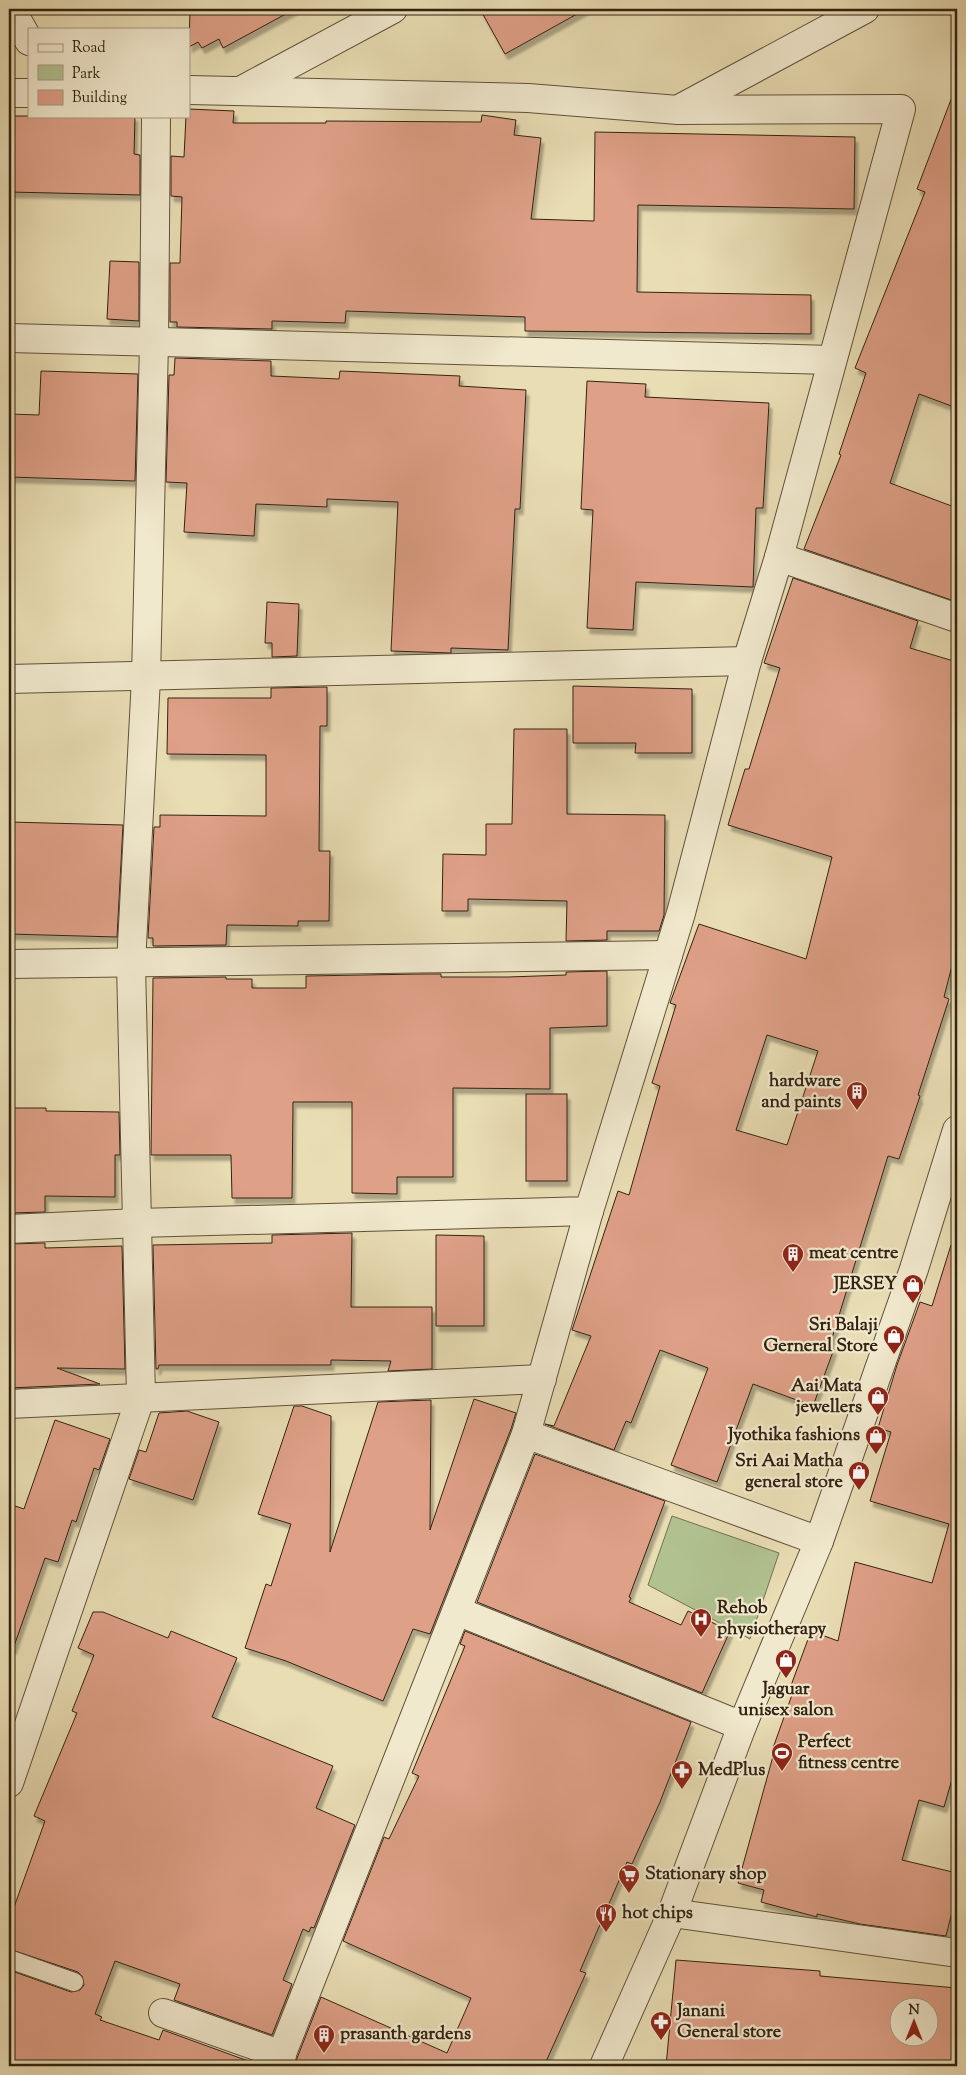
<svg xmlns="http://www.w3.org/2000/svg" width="966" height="2075" font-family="'Sorts Mill Goudy',serif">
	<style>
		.green { fill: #b1c291; stroke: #727252 }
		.building { fill: #dea087; stroke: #332212; fill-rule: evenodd; filter: url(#shadow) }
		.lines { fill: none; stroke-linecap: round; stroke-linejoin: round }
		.service-casing { stroke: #60513a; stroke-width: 20 }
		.minor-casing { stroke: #60513a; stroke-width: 30 }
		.tertiary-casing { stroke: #60513a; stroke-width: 30 }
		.service { stroke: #f1e9ce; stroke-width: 18 }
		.minor { stroke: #f1e9ce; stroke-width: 28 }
		.tertiary { stroke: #f1e9ce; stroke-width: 28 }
		.labels { text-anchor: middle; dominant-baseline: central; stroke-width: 4.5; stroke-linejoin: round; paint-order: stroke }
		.poi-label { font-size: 18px; font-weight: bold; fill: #332212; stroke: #f1e9ce; text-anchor: start }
	</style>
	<defs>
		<filter id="shadow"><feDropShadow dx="3" dy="5.5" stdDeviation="1" flood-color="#0004"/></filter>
	</defs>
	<rect width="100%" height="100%" fill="#e9ddb4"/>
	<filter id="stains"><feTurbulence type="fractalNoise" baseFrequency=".004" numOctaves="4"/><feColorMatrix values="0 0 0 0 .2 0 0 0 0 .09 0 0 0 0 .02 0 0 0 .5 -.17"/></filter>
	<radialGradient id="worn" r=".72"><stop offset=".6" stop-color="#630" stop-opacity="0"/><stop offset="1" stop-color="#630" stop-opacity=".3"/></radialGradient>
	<path class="green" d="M672,1516L779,1553L750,1639L648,1585Z"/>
	<g class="building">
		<path d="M190,9H295L223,48L219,39L202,48L198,42L189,47Z"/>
		<path d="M480,9H586L505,54Z"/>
		<path d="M955,89H957V408L919,394L890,483L957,508V602L804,549L841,455L839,454L866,373L855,368L925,192L917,189Z"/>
		<path d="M189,109L234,111L233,123H326V121L481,122L482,115L516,120L514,135L541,138L531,219L594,221L595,132L855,137L854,209L638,205L637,292L811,295V334L525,331V317L346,311L345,323L272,321V329L177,327V322H170V263H180L182,197L171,196V156L184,157L186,116H189Z"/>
		<path d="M9,116H135L134,154L140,155V195L9,192Z"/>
		<path d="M110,261L139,262V321L107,319Z"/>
		<path d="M175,358L271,361V376L339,379L340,371L460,376L459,386L526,390L520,509H515L508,650L451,648V653L391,651L398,502L327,499V507L256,504L254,536L184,532L187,483L166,482L169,375H174Z"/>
		<path d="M41,371L138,374L135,481L9,477V414L39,415Z"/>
		<path d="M587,381L646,384L645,397L769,403L763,508H756L753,587L636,582L633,630L587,628L593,510L581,509Z"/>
		<path d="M793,578L918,621L910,648L957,662V946L944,997L949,999L918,1095L920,1096L899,1159L888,1156L829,1348L834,1349L813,1406L753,1384L717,1482L671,1465L708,1368L660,1350L631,1423L626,1421L614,1450L545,1424L554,1426L591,1336L572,1330L618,1191L629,1195L660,1086L652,1083L676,1005L670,1003L699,924L806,959L832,857L728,825L745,769H749L780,668L764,663ZM767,1035L818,1051L787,1145L736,1130Z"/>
		<path d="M267,602L299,604L297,656L272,657V643H265Z"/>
		<path d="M573,686L692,689V753H635L636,743H573Z"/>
		<path d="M327,687V726H320L319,851H330L329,921H298V926L227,925L226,945L153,946V938H148L154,827H160V815L266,816V755L167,754L168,698H271V688Z"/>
		<path d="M514,729H567V814L665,815L664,915L659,931H607V940L566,941L567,901L468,899V911H442L443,854L486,855V824H512Z"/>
		<path d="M9,822L123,825L117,937L9,934Z"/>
		<path d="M607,971V1026L550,1028V1089L453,1088V1177H397V1194L352,1193V1102H293L292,1198H232L231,1155H151L153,978L226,977V979H252V988H306V976L421,974H441V977H508L566,975V972Z"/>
		<rect x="526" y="1094" width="41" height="87"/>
		<path d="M9,1108H46V1111L119,1112L120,1155H115V1197L45,1196V1212L9,1213Z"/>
		<path d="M352,1233L351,1307H432V1369L388,1371L391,1361L331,1360V1365H159L158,1369H156L153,1245L272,1243V1235Z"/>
		<path d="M436,1235L484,1236V1326H436Z"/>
		<path d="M45,1243V1248L122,1246L125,1369L57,1368L100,1384L9,1388V1244Z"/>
		<path d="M951,1245L957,1246V1762L944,1807L919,1800L902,1860L957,1873V1892L946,1936L860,1924L817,1914V1917L761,1902L764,1890L738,1883L775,1749L773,1748L793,1692L789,1691L811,1631L838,1641L855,1562L932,1583L949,1524L870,1501L891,1432L878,1428L897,1365L920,1302L932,1306Z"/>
		<path d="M474,1399L516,1413L511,1429L430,1634L413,1629L383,1701L286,1661L245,1648L266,1584L271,1586L291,1524L258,1514L294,1406H302L331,1416L330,1552L378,1402L431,1400L430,1530Z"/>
		<path d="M187,1411L219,1422L193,1500L129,1479L139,1450L146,1452L159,1413Z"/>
		<path d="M55,1420L110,1439L99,1470L94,1468L76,1522L72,1520L58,1562L45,1558L13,1649H9V1504L24,1509Z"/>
		<path d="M535,1454L665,1501L629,1597L631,1598L629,1602L681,1625L688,1611L730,1631L702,1693L477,1602Z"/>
		<path d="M93,1612H103L168,1638L171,1631L237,1658L212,1717L333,1766L316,1808L355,1825L314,1928L311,1927L309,1932L303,1929L283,1980L292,1984L272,2035L174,2000L180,1984L115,1961L95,2014L102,2017L100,2020L159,2040L163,2030L262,2066H9V1970L71,1992L80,1990L84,1985L82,1976L78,1972L9,1949V1921L45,1821L34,1816L77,1713L72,1711L94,1655L78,1648Z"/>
		<path d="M465,1631L691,1722L660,1802L632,1864L627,1862L580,1971L586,1973L544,2066H294L321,1997L447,2053L471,1998L343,1941L384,1837L389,1839L419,1776L412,1773L465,1646L460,1644Z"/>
		<path d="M676,1960L820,1971V1976L957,1988V2066H666ZM898,2008H928V2038H898Z"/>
	</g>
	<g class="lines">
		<g class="service-casing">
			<path id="service" d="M9,1959L74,1982"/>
		</g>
		<g class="minor-casing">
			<g id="minor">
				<path d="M11,9L29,41"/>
				<path d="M189,90L528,98L678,110L901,109L779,557"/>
				<path d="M242,90L393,9"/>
				<path d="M9,93H29"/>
				<path d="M681,108L865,9"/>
				<path d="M9,338L832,360"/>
				<path d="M9,679L747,661"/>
				<path d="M9,964L668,955"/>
				<path d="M9,1229L138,1223L589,1211L681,913L747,661L779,557L957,618"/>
				<path d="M9,1404L542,1379"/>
				<path d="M526,1434L819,1541"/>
				<path d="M457,1611L742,1726"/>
				<path d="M9,1783L141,1396L131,964L146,678L154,343L156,116"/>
				<path d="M672,1913L957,1953"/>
				<path d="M163,2013L282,2055"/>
				<path d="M277,2066L526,1434L589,1211"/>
			</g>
		</g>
		<g class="tertiary-casing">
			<path id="tertiary" d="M604,2066L672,1913L742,1726L819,1541L914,1269L957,1130"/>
		</g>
		<use href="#service" class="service"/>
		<use href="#minor" class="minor"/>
		<use href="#tertiary" class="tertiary"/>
	</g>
	<defs>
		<g id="building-pin" transform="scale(1.125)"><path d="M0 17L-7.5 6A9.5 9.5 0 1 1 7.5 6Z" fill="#8f2418" stroke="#f1e9ce"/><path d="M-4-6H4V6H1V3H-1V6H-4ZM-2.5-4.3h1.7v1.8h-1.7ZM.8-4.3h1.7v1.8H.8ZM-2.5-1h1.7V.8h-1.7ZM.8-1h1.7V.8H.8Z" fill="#fff"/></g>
		<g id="shop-pin" transform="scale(1.125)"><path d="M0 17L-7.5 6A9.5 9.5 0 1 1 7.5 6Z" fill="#8f2418" stroke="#f1e9ce"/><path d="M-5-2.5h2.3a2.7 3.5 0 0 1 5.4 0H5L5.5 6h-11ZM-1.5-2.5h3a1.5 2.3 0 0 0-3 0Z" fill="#fff"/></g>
		<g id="hospital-pin" transform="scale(1.125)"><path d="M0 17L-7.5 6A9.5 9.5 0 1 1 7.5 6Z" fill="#8f2418" stroke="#f1e9ce"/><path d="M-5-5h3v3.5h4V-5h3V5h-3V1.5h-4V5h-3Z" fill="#fff"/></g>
		<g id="stadium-pin" transform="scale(1.125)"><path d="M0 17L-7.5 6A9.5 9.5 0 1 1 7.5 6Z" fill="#8f2418" stroke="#f1e9ce"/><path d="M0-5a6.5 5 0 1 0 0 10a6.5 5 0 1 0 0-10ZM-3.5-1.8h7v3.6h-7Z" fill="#fff"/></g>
		<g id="pharmacy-pin" transform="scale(1.125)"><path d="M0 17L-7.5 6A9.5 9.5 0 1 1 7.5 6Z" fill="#8f2418" stroke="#f1e9ce"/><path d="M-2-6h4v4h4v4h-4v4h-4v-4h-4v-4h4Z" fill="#fff"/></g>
		<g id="supermarket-pin" transform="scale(1.125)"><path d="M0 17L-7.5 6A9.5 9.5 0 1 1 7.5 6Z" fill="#8f2418" stroke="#f1e9ce"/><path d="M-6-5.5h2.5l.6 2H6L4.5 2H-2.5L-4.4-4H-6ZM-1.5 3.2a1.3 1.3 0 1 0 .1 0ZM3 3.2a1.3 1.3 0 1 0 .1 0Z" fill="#fff"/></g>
		<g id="restaurant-pin" transform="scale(1.125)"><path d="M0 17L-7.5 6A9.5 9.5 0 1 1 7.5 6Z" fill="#8f2418" stroke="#f1e9ce"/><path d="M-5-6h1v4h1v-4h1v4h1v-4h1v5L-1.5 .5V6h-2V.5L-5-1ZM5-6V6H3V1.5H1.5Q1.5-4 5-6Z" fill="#fff"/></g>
	</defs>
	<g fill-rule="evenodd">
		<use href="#building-pin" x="857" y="1092"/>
		<use href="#building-pin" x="793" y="1254"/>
		<use href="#shop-pin" x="913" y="1285"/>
		<use href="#shop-pin" x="894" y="1336"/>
		<use href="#shop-pin" x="878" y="1397"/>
		<use href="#shop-pin" x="876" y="1436"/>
		<use href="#shop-pin" x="859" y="1472"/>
		<use href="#hospital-pin" x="701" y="1619"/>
		<use href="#shop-pin" x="786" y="1660"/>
		<use href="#stadium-pin" x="782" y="1753"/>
		<use href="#pharmacy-pin" x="682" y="1771"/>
		<use href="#supermarket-pin" x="629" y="1875"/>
		<use href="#restaurant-pin" x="606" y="1914"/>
		<use href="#pharmacy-pin" x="661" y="2022"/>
		<use href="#building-pin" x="324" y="2035"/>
	</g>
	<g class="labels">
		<g class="poi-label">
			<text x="841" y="1082" text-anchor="end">hardware<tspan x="841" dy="21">and paints</tspan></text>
			<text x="809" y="1254">meat centre</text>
			<text x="897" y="1285" text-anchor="end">JERSEY</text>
			<text x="878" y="1326" text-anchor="end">Sri Balaji<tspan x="878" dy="21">Gerneral Store</tspan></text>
			<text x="862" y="1387" text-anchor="end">Aai Mata<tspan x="862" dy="21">jewellers</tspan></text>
			<text x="860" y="1436" text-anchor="end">Jyothika fashions</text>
			<text x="843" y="1462" text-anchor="end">Sri Aai Matha<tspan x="843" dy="21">general store</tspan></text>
			<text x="717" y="1609">Rehob<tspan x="717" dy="21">physiotherapy</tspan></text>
			<text x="786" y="1690" text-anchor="middle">Jaguar<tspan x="786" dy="21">unisex salon</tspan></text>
			<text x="798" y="1743">Perfect<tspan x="798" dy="21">fitness centre</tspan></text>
			<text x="698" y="1771">MedPlus</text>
			<text x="645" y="1875">Stationary shop</text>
			<text x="622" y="1914">hot chips</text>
			<text x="677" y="2012">Janani<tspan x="677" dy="21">General store</tspan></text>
			<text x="340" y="2035">prasanth gardens</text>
		</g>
	</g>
	<rect width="966" height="2075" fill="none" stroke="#e9ddb4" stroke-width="30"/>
	<rect x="10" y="10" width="946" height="2055" fill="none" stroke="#332212" stroke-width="2.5"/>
	<rect x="15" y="15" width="936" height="2045" fill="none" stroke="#332212"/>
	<rect x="28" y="28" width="162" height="90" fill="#f1e9ce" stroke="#a59983"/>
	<rect x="38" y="44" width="25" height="8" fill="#f1e9ce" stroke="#a59983"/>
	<text x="72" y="52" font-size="15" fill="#332212">Road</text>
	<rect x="38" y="65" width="25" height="15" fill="#b1c291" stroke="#a59983"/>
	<text x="72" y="78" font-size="15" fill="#332212">Park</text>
	<rect x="38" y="90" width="25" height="15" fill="#dea087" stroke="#a59983"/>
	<text x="72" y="102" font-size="15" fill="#332212">Building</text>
	<g transform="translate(914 2022)"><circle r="24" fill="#f1e9ce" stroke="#a59983"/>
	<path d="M0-4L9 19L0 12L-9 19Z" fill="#8f2418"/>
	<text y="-8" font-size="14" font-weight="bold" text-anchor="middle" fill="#332212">N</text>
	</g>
	<rect width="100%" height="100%" filter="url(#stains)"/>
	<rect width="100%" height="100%" fill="url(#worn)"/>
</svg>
